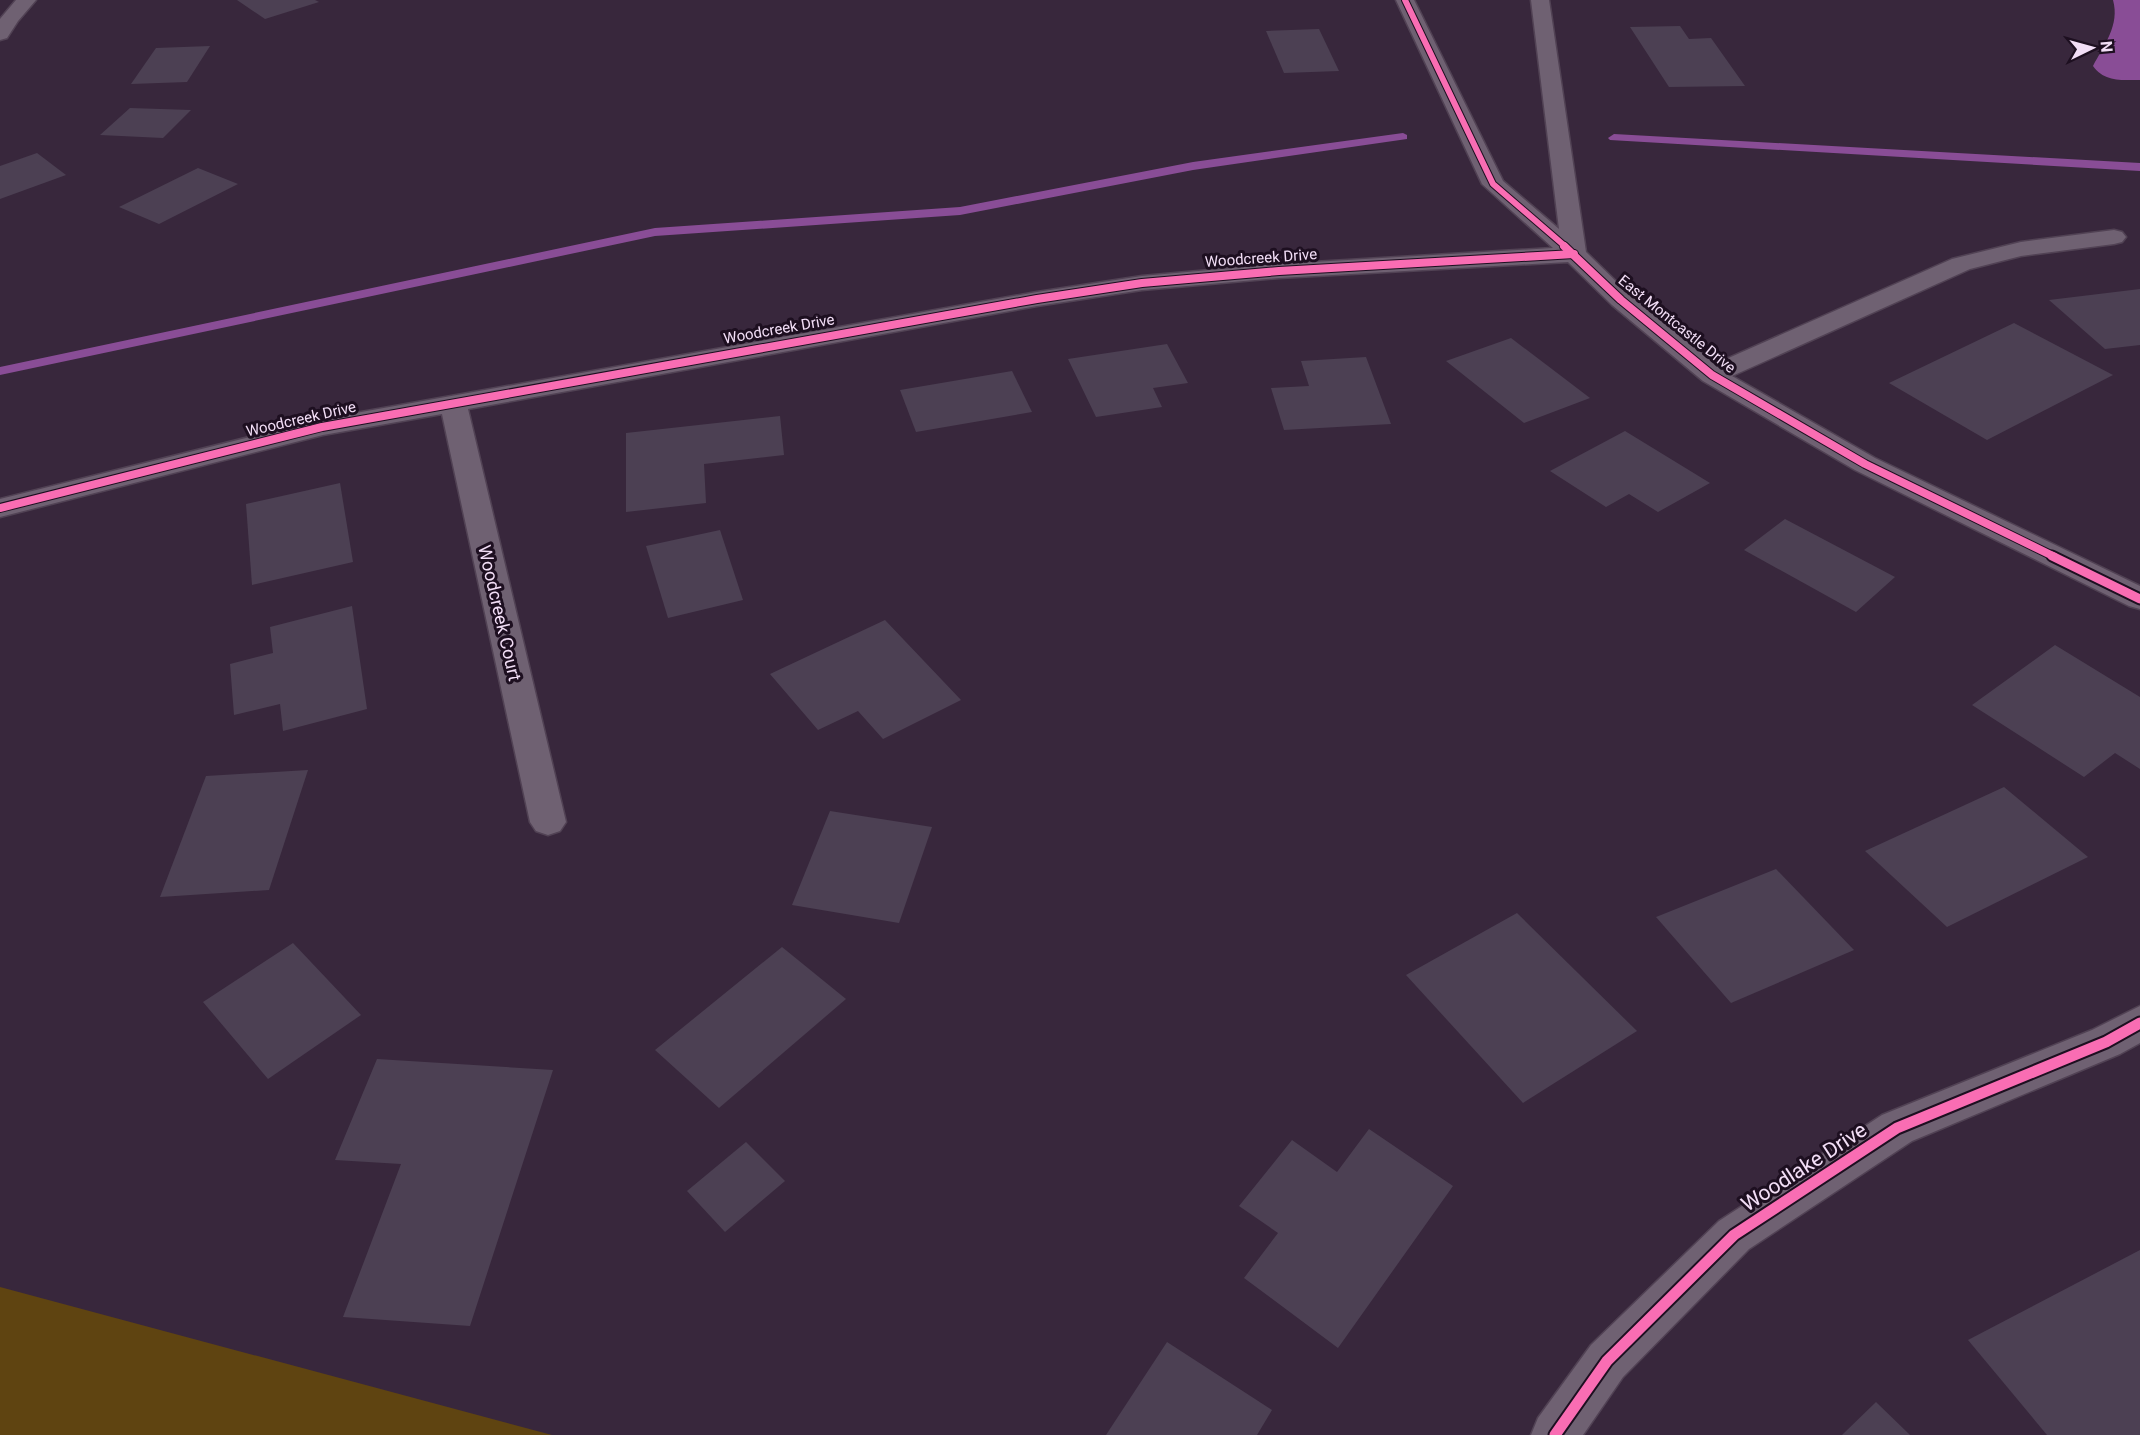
<svg xmlns="http://www.w3.org/2000/svg" width="2140" height="1435" font-family="Roboto,sans-serif">
	<style>
		.green { fill: #5f4411 }
		.water { fill: #894d96 }
		.lines { fill: none; stroke-linecap: round; stroke-linejoin: round }
		.stream { fill: #894d96; fill-rule: evenodd }
		.building { fill: #4c4053 }
		.minor-casing { stroke: #514254; stroke-width: 3 }
		.minor { fill: #6f6172; fill-rule: evenodd }
		.cycleway-far3-casing { stroke: #1d0f20; stroke-width: 8 }
		.cycleway-far2-casing { stroke: #1d0f20; stroke-width: 10 }
		.cycleway-far1-casing { stroke: #1d0f20; stroke-width: 13 }
		.cycleway-casing { stroke: #1d0f20; stroke-width: 15 }
		.cycleway-far3 { stroke: #f96db3; stroke-width: 6 }
		.cycleway-far2 { stroke: #f96db3; stroke-width: 8 }
		.cycleway-far1 { stroke: #f96db3; stroke-width: 9 }
		.cycleway { stroke: #f96db3; stroke-width: 11 }
		.labels { text-anchor: middle; dominant-baseline: central; stroke-width: 6; stroke-linejoin: round; paint-order: stroke }
		.far-street-label { font-size: 15px; fill: #f2def6; stroke: #1d0f20 }
		.street-label { font-size: 18px; fill: #f2def6; stroke: #1d0f20 }
		.near-street-label { font-size: 21px; fill: #f2def6; stroke: #1d0f20 }
	</style>
	<rect width="100%" height="100%" fill="#38273c"/>
	<path class="green" d="M0,1287L552,1435H0Z"/>
	<path class="water" d="M2113,0H2140V80C2122,80 2104,82 2093,66C2104,45 2120,25 2113,0Z"/>
	<g class="lines">
		<g class="stream">
			<path d="M1403,133L1407,135V139L1193,170L960,215L655,236L0,375V367L655,228L960,207L1193,162Z"/>
			<path d="M1614,134L2140,163V171L1610,140L1608,138Z"/>
		</g>
	</g>
	<g class="building">
		<path d="M237,0H315L319,2L265,19Z"/>
		<path d="M1680,26L1689,39L1711,38L1745,86L1669,87L1630,27Z"/>
		<path d="M1319,29L1339,71L1284,73L1266,31Z"/>
		<path d="M210,46L187,82L131,84L156,48Z"/>
		<path d="M130,108L191,110L163,138L100,135Z"/>
		<path d="M37,153L66,175L0,199V166Z"/>
		<path d="M198,168L238,184L159,224L119,207Z"/>
		<path d="M2140,289V345L2105,349L2049,300Z"/>
		<path d="M2014,323L2113,375L1987,440L1889,383Z"/>
		<path d="M1511,338L1590,398L1524,423L1446,361Z"/>
		<path d="M1167,344L1188,383L1153,388L1162,407L1096,417L1068,359Z"/>
		<path d="M1366,357L1391,424L1284,430L1271,388L1309,386L1301,361Z"/>
		<path d="M1012,371L1032,412L916,432L900,390Z"/>
		<path d="M780,416L784,455L704,464L706,503L626,512V433Z"/>
		<path d="M1625,431L1710,483L1658,512L1629,494L1606,507L1550,471Z"/>
		<path d="M340,483L353,562L252,585L246,504Z"/>
		<path d="M1785,519L1895,577L1856,612L1744,550Z"/>
		<path d="M720,530L743,600L668,618L646,546Z"/>
		<path d="M352,606L367,709L283,731L280,704L234,715L230,664L273,653L270,627Z"/>
		<path d="M885,620L961,700L883,739L858,711L818,730L770,674Z"/>
		<path d="M2055,645L2140,697V769L2115,753L2084,777L1972,705Z"/>
		<path d="M308,770L269,890L160,897L206,776Z"/>
		<path d="M2004,787L2088,857L1947,927L1865,851Z"/>
		<path d="M830,811L932,827L899,923L792,905Z"/>
		<path d="M1776,869L1854,950L1731,1003L1656,917Z"/>
		<path d="M1517,913L1637,1031L1523,1103L1406,975Z"/>
		<path d="M293,943L361,1015L268,1079L203,1002Z"/>
		<path d="M782,947L846,999L719,1108L655,1050Z"/>
		<path d="M377,1059L553,1070L470,1326L343,1317L401,1164L335,1160Z"/>
		<path d="M1369,1129L1453,1186L1338,1348L1244,1278L1278,1233L1239,1206L1292,1140L1337,1172Z"/>
		<path d="M746,1142L785,1181L725,1232L687,1191Z"/>
		<path d="M2140,1250V1435H2047L1968,1340Z"/>
		<path d="M1167,1342L1272,1410L1257,1435H1106Z"/>
		<path d="M1876,1402L1910,1435H1842Z"/>
	</g>
	<g class="lines">
		<g class="minor-casing">
			<g id="minor">
				<path d="M16,0H36L18,21L7,38L0,40V19Z"/>
				<path d="M1396,0H1414L1503,181L1559,229L1531,0H1549L1586,252L1630,295L1715,364L1952,259L2021,242L2114,230L2122,232L2126,237L2122,242L2114,244L2021,256L1970,269L1732,376L1875,458L2140,586V609L2129,606L1855,470L1703,381L1612,305L1568,262L1279,278L1142,290L1037,306L468,409L566,822L560,831L548,835L536,831L530,822L442,414L323,435L0,517V499L322,419L1037,292L1142,276L1279,264L1553,248L1482,184Z"/>
				<path d="M2140,1006V1043L2120,1054L1912,1141L1749,1249L1623,1377L1583,1435H1531L1538,1418L1591,1345L1719,1221L1882,1115L2092,1030Z"/>
			</g>
		</g>
		<use href="#minor" class="minor"/>
		<g class="cycleway-far3-casing">
			<path id="cycleway-far3" d="M1405,0L1493,184L1566,247"/>
		</g>
		<g class="cycleway-far2-casing">
			<g id="cycleway-far2">
				<path d="M1564,246L1621,300L1712,375L1865,464L2055,557"/>
				<path d="M0,508L322,427L1037,299L1142,283L1279,271L1574,254"/>
			</g>
		</g>
		<g class="cycleway-far1-casing">
			<path id="cycleway-far1" d="M2052,556L2140,599"/>
		</g>
		<g class="cycleway-casing">
			<path id="cycleway" d="M1555,1435L1607,1361L1734,1235L1897,1128L2106,1042L2140,1023"/>
		</g>
		<use href="#cycleway-far3" class="cycleway-far3"/>
		<use href="#cycleway-far2" class="cycleway-far2"/>
		<use href="#cycleway-far1" class="cycleway-far1"/>
		<use href="#cycleway" class="cycleway"/>
	</g>
	<g class="labels">
		<g class="far-street-label">
			<text transform="translate(1261 258) rotate(-4)">Woodcreek Drive</text>
			<text transform="translate(1677 324) rotate(39)">East Montcastle Drive</text>
			<text transform="translate(779 329) rotate(-10)">Woodcreek Drive</text>
			<text transform="translate(301 419) rotate(-13)">Woodcreek Drive</text>
		</g>
		<g class="street-label">
			<text transform="translate(500 613) rotate(77)">Woodcreek Court</text>
		</g>
		<g class="near-street-label">
			<text transform="translate(1804 1167) rotate(-33)">Woodlake Drive</text>
		</g>
	</g>
	<g transform="translate(2092 48) rotate(85)" stroke="#1d0f20" stroke-width="4.5" paint-order="stroke">
	<path d="M0-4.5L10 22L0 15L-10 22Z" fill="#f2def6"/>
	<text y="-9" font-size="16" font-weight="bold" text-anchor="middle" fill="#f2def6">N</text>
	</g>
</svg>
